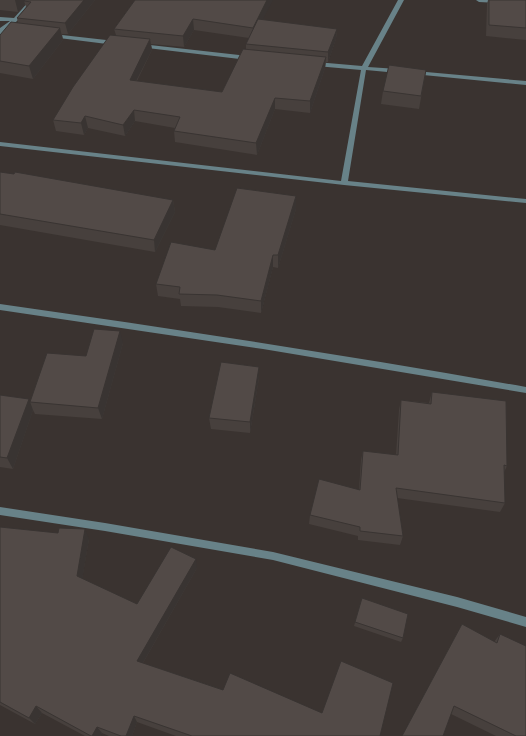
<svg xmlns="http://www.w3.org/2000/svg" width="526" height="736" font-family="'Golos Text',sans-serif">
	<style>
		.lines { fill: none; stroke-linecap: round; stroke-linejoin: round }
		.minor { fill: #688288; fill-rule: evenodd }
		.wall { fill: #47403d; fill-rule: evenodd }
		.shaded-wall { fill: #393432 }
		.building { fill: #524a47; stroke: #393432 }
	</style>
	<rect width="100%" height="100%" fill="#3a3330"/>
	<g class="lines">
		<g class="minor">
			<path d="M30,0H36L17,21L0,35V28L10,21H0V17L14,18Z"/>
			<path d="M398,0H404L368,67L398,69L401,71L398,73L366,70L348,181L526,199V203L344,185L0,146V142L341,181L361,70L316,66L313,64L316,62L362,66Z"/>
			<path d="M476,0H500L501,1L498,3L479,2Z"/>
			<path d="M53,34L115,41L118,43L115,45L51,37V35Z"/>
			<path d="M141,44L248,56L251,58L248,60L139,47V45Z"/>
			<path d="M415,71L526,81V85L413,74L412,73Z"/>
			<path d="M0,304C176,329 351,356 526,387V393L263,349L0,310Z"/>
			<path d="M0,507L105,523L273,552L457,597L526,617V627L457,607L273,560L105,531L0,515Z"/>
		</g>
	</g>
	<g class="wall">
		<path d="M0,0H95L68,34H62L63,40L33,79L0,73V35L18,23L17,18L26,7L25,4L18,12L0,10Z"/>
		<path d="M135,0L263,20L337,29L336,39L328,62H326L325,68L310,113L275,109L257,155L175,142L174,131L175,128L135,121L125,136L88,128L84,135L56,131L53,120L116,35L114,29ZM194,30L249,38L246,44V50L222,92L137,81L152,50L151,44L184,47Z"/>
		<path d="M488,0H526V40L486,36L487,4Z"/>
		<path d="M426,70L419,109L381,104L383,91Z"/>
		<path d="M0,172L173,200L175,212L155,252L0,225Z"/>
		<path d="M296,196V209L278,268L273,267L261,313L218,307L181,306L180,299L158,296L156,284L215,250Z"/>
		<path d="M123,343L102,419L35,414L33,410L13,469L0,467V395L30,402L86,356Z"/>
		<path d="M259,378L250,433L211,429L209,418Z"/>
		<path d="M432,392L507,466L504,472L505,503L500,512L397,498L403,536L400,545L358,540V536L309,524L310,515L359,490L361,460L363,451L396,455L399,410L401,400L429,403Z"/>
		<path d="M0,527L89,539L82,579L137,604L197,568L143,663L223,690L322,713L380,736H176L137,722L132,736H109L102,733L100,736H85L42,713L35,724L0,705Z"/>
		<path d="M362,598L403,638L401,642L354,626Z"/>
		<path d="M462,624L494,642L500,634L526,736H496L451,714L443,736H402L457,633Z"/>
	</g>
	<g class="shaded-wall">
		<path d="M15,0H28L24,1L25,4L18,12Z"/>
		<path d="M84,0H95L68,34L65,23Z"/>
		<path d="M267,0H273L253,39V28Z"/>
		<path d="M193,19L194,30L184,47L183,36Z"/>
		<path d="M60,28L63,40L33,79L29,66Z"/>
		<path d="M337,29L336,39L328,62V52Z"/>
		<path d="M150,39L152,50L131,91L130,80Z"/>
		<path d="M326,57L325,68L310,113V101Z"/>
		<path d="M275,98V109L257,155L256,143Z"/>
		<path d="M134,110L135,121L125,136L123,125Z"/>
		<path d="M85,116L88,128L84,135L81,123Z"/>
		<path d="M296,196V209L278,268V255Z"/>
		<path d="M173,200L175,212L155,252L154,240Z"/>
		<path d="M273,255V267L261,313V301Z"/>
		<path d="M120,331L123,343L102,419L98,408Z"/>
		<path d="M259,367V378L250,433V422Z"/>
		<path d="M29,399L33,410L13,469L7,458Z"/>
		<path d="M85,529L89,539L81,586L77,576Z"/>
		<path d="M196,559L197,568L140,668L137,661Z"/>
		<path d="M36,706L42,713L35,724L29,718Z"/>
		<path d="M134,716L137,722L132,736H126Z"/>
		<path d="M97,727L102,733L100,736H92Z"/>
	</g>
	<g class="building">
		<path d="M25,0H84L65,23L17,18L31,2L24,1Z"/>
		<path d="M135,0H267L253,28L193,19L183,36L114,29Z"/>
		<path d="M489,0H526V28L489,25Z"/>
		<path d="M258,19L337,29L328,52L246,44Z"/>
		<path d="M11,22L60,28L29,66L0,61V35Z"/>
		<path d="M110,35L150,39L130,80L222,92L243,49L326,57L310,101L275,98L256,143L174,131L180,117L134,110L123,125L85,116L81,123L53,120L73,87Z"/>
		<path d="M389,65L426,70L421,96L383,91Z"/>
		<path d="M0,172L14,174L15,172L173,200L154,240L0,214Z"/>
		<path d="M237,188L296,196L278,255H273L261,301L217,295L179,294L180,287L156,284L171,242L215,250Z"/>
		<path d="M94,329L120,331L98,408L30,402L47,353L86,356Z"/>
		<path d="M221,362L259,367L250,422L209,418Z"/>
		<path d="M432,392L506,401L507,466L504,465L505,503L396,488L403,536L360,531V527L310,515L319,479L360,490L363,451L398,455L401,400L431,404Z"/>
		<path d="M0,395L29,399L7,458L0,457Z"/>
		<path d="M0,527L58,533L59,528L85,529L77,576L137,604L171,547L196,559L137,661L223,690L230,673L322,713L341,661L393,683L380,736H192L134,716L126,736H121L97,727L92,736H91L36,706L29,718L0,702Z"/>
		<path d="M362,598L408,614L403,638L355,622Z"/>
		<path d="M462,624L497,643L500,634L526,646V736H516L454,706L443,736H402Z"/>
	</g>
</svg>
